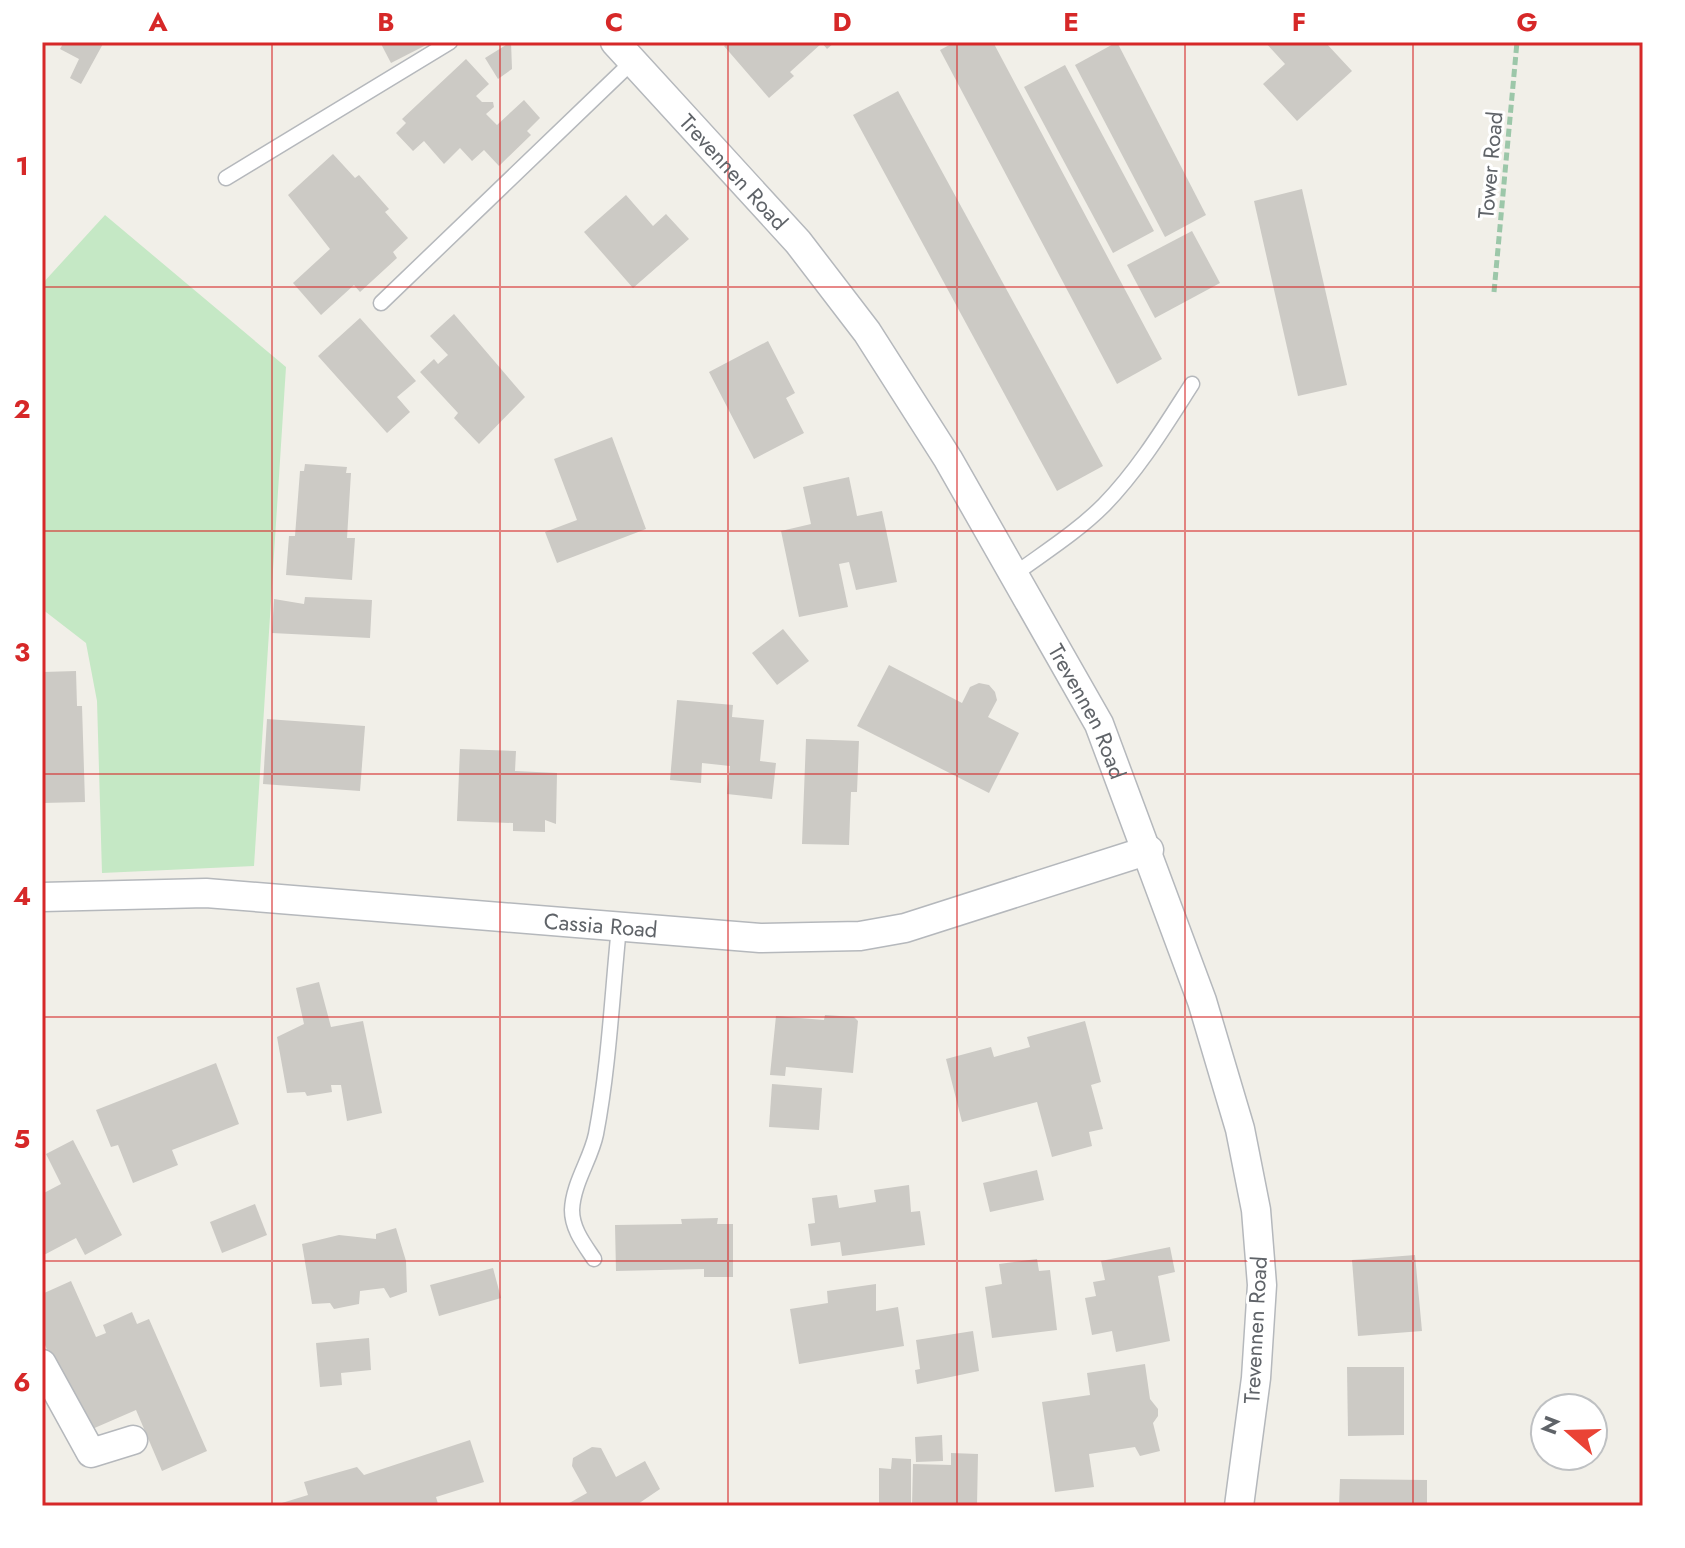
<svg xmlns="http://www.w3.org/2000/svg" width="1685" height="1548" font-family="Jost,sans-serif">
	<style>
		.green { fill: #c5e8c5 }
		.building { fill: #cccac5 }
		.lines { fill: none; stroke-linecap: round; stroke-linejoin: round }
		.service-casing { stroke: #b5b8bc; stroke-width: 17 }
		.minor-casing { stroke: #b5b8bc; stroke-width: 31 }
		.path { stroke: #9cc7a9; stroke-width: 5; stroke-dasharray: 8 4; stroke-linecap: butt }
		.service { stroke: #fff; stroke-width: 14 }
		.minor { stroke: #fff; stroke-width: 28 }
		.grid { fill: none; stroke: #d62828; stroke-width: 2; stroke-opacity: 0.55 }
		.labels { text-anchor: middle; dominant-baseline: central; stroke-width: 6; stroke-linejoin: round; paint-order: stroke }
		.street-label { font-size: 22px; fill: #5f6368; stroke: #fff }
		.neatline { fill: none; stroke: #d62828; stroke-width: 3 }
		.grid-label { font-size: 26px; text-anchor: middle; font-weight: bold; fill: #d62828 }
	</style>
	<rect width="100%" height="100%" fill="#f1efe8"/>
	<path class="green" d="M105,215L286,367L254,866L102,873L97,701L86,643L42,609V284Z"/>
	<g class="building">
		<path d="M64,42H104L81,84L70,78L79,59L60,49Z"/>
		<path d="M380,42H432L391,63Z"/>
		<path d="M511,42L512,69L498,79L485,58Z"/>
		<path d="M729,42H835L827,49L822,43L790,72L794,76L769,98L724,46Z"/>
		<path d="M955,42H993L1162,359L1117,384L940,50Z"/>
		<path d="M1117,42L1206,215L1165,237L1075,65Z"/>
		<path d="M1265,42H1325L1352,71L1297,121L1263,84L1285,64Z"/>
		<path d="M466,59L489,84L476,96L482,102H493L494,107L486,114L497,125L524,100L540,118L527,131L531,135L499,166L484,150L472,161L460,148L444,164L424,141L413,151L396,133L406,123L402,119Z"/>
		<path d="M1065,65L1154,231L1113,253L1024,87Z"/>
		<path d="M898,91L1103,466L1057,491L853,115Z"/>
		<path d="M333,154L355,178L359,175L389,209L385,212L408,238L393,252L397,258L360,292L354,285L321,315L293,283L330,249L288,195Z"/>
		<path d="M1302,189L1347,385L1298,396L1254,201Z"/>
		<path d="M626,195L653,226L666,214L689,239L633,288L584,232Z"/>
		<path d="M1192,231L1220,283L1155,318L1127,265Z"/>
		<path d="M454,314L525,397L479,444L454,418L458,413L420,372L434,359L438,364L448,355L430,336Z"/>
		<path d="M360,318L416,381L397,397L410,412L387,433L318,356Z"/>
		<path d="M768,341L795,393L786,398L804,433L754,459L709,372Z"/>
		<path d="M612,437L646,529L557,563L545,532L577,520L554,459Z"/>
		<path d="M305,464L347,467L346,473H351L347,538H355L352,580L286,575L289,536H295L300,471H304Z"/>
		<path d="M849,477L857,516L882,511L897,582L856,590L849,562L839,564L848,607L799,617L781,531L811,524L803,487Z"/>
		<path d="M305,597L372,600L370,638L272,633L274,599L304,604Z"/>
		<path d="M783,629L809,661L777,685L752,653Z"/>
		<path d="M889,665L962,703L970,687L979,683L989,685L995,692L997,700L988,717L1019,733L989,793L857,726Z"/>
		<path d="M76,671L77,706H82L85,802L42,803L43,672Z"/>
		<path d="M677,700L733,705L732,717L764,720L760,761L776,763L772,799L727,794L730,766L702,763L701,783L670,780Z"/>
		<path d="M267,719L365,726L360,791L263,784Z"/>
		<path d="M806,739L859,741L857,792H851L849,845L802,844Z"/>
		<path d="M460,749L516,751L515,771L557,773L556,824L545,820V832L513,831V823L457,821Z"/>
		<path d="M319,982L331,1027L363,1021L382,1113L347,1121L341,1085H331L332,1092L307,1096L305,1092L287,1093L277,1037L304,1024L296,988Z"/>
		<path d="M825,1015L854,1017L858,1021L853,1073L786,1067L785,1076L770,1075L776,1016L824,1020Z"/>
		<path d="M1085,1021L1101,1082L1091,1085L1103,1129L1089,1132L1092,1146L1052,1157L1037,1102L962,1122L946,1059L991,1047L994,1057L1030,1047L1027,1037Z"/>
		<path d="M216,1063L239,1124L172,1150L178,1165L133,1183L118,1145L111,1147L96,1110Z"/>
		<path d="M772,1084L822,1088L819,1130L769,1127Z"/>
		<path d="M73,1140L122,1235L85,1255L76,1238L42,1256V1194L61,1184L46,1154Z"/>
		<path d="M1037,1170L1044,1200L990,1212L983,1183Z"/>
		<path d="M909,1185L911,1212L920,1211L925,1245L842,1256L840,1242L811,1246L808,1224L815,1223L812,1198L837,1195L839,1208L876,1202L874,1190Z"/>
		<path d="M255,1204L267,1235L222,1253L210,1222Z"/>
		<path d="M718,1218L717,1224H733V1277H704V1269L616,1271L615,1225L682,1224L681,1219Z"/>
		<path d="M396,1228L406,1261L407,1292L390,1298L384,1288L360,1291L359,1304L334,1309L330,1303L312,1304L302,1244L339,1235L376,1239V1234Z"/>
		<path d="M1170,1247L1175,1272L1158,1276L1170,1341L1116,1352L1112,1331L1092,1335L1085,1298L1096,1296L1093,1282L1105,1280L1101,1261Z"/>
		<path d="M1415,1255L1422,1331L1358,1336L1352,1260Z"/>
		<path d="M1037,1259L1039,1271L1050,1270L1057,1330L992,1338L985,1287L1002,1284L999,1264Z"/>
		<path d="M493,1268L501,1298L439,1316L430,1285Z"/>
		<path d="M71,1281L96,1337L106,1333L103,1325L132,1312L137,1324L149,1319L207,1451L162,1471L136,1410L83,1433L42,1338V1294Z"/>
		<path d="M876,1284V1311L898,1307L904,1346L799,1364L790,1309L828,1303L827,1291Z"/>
		<path d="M973,1331L979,1371L917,1384L915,1370L920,1369L916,1340Z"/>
		<path d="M369,1338L371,1370L341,1373L342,1385L320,1387L316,1343Z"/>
		<path d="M1145,1364L1150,1399L1158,1409V1416L1153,1423L1160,1451L1140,1456L1135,1447L1089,1454L1094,1487L1055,1492L1042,1402L1090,1395L1087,1373Z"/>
		<path d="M1347,1367H1404V1435L1348,1436Z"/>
		<path d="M942,1435L943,1461L916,1462L915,1437Z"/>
		<path d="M470,1440L484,1482L436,1497L438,1504L272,1506L308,1495L304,1482L357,1467L364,1475Z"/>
		<path d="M592,1447L601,1448L616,1477L645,1461L660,1489L635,1506H564L587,1493L572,1466L573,1458Z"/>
		<path d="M951,1453L978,1454L977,1506H912L913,1464L951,1465Z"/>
		<path d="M892,1458L911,1459V1506H879V1468L891,1469Z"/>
		<path d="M1340,1479L1427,1480V1506H1339Z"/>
	</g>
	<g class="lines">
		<g class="service-casing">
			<g id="service">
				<path d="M226,178L450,42"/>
				<path d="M381,303L633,61"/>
				<path d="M1015,574C1045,552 1077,532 1104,505C1139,469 1165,426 1192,384"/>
				<path d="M594,1259C584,1244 572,1229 572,1210C573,1183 591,1159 596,1134C609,1066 612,995 619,927"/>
			</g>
		</g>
		<g class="minor-casing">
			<g id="minor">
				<path id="s1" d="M615,42L798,242L867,332L948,459L1099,724L1202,1001L1240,1129L1256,1210L1262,1285L1256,1378L1239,1506"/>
				<path id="s2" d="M42,897L206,893L760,938L860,936L905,928L1149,850"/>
				<path d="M42,1364L91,1453L133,1440"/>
			</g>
		</g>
		<path class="path" d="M1494,292L1517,42"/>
		<use href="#service" class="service"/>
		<use href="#minor" class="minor"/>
	</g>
	<path class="grid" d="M272,42V1506M500,42V1506M728,42V1506M957,42V1506M1185,42V1506M1413,42V1506M42,287H1643M42,531H1643M42,774H1643M42,1017H1643M42,1261H1643"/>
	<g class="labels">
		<g class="street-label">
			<text transform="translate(1490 165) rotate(-85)">Tower Road</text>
			<text stroke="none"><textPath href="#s1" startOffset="176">Trevennen Road</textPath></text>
			<text stroke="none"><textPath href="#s1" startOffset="824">Trevennen Road</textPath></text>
			<text stroke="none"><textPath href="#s2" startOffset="560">Cassia Road</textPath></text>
			<text transform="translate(1255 1330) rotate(-87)">Trevennen Road</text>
		</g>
	</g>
	<rect width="1685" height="1548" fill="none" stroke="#ffffff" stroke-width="88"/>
	<g transform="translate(1569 1432) rotate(290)"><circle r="38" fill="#ffffff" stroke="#bfc1c3" stroke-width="2"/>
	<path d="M0-6L14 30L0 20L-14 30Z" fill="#ea4335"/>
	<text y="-12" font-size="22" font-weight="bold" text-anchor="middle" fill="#5f6368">N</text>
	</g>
	<rect x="44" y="44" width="1597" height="1460" class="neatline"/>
	<g class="grid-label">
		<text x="158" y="31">A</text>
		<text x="386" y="31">B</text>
		<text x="614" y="31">C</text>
		<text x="842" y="31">D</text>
		<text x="1071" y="31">E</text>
		<text x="1299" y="31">F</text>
		<text x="1527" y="31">G</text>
		<text x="22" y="175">1</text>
		<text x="22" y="418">2</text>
		<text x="22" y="661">3</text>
		<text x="22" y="905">4</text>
		<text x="22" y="1148">5</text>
		<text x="22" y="1391">6</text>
	</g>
</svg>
